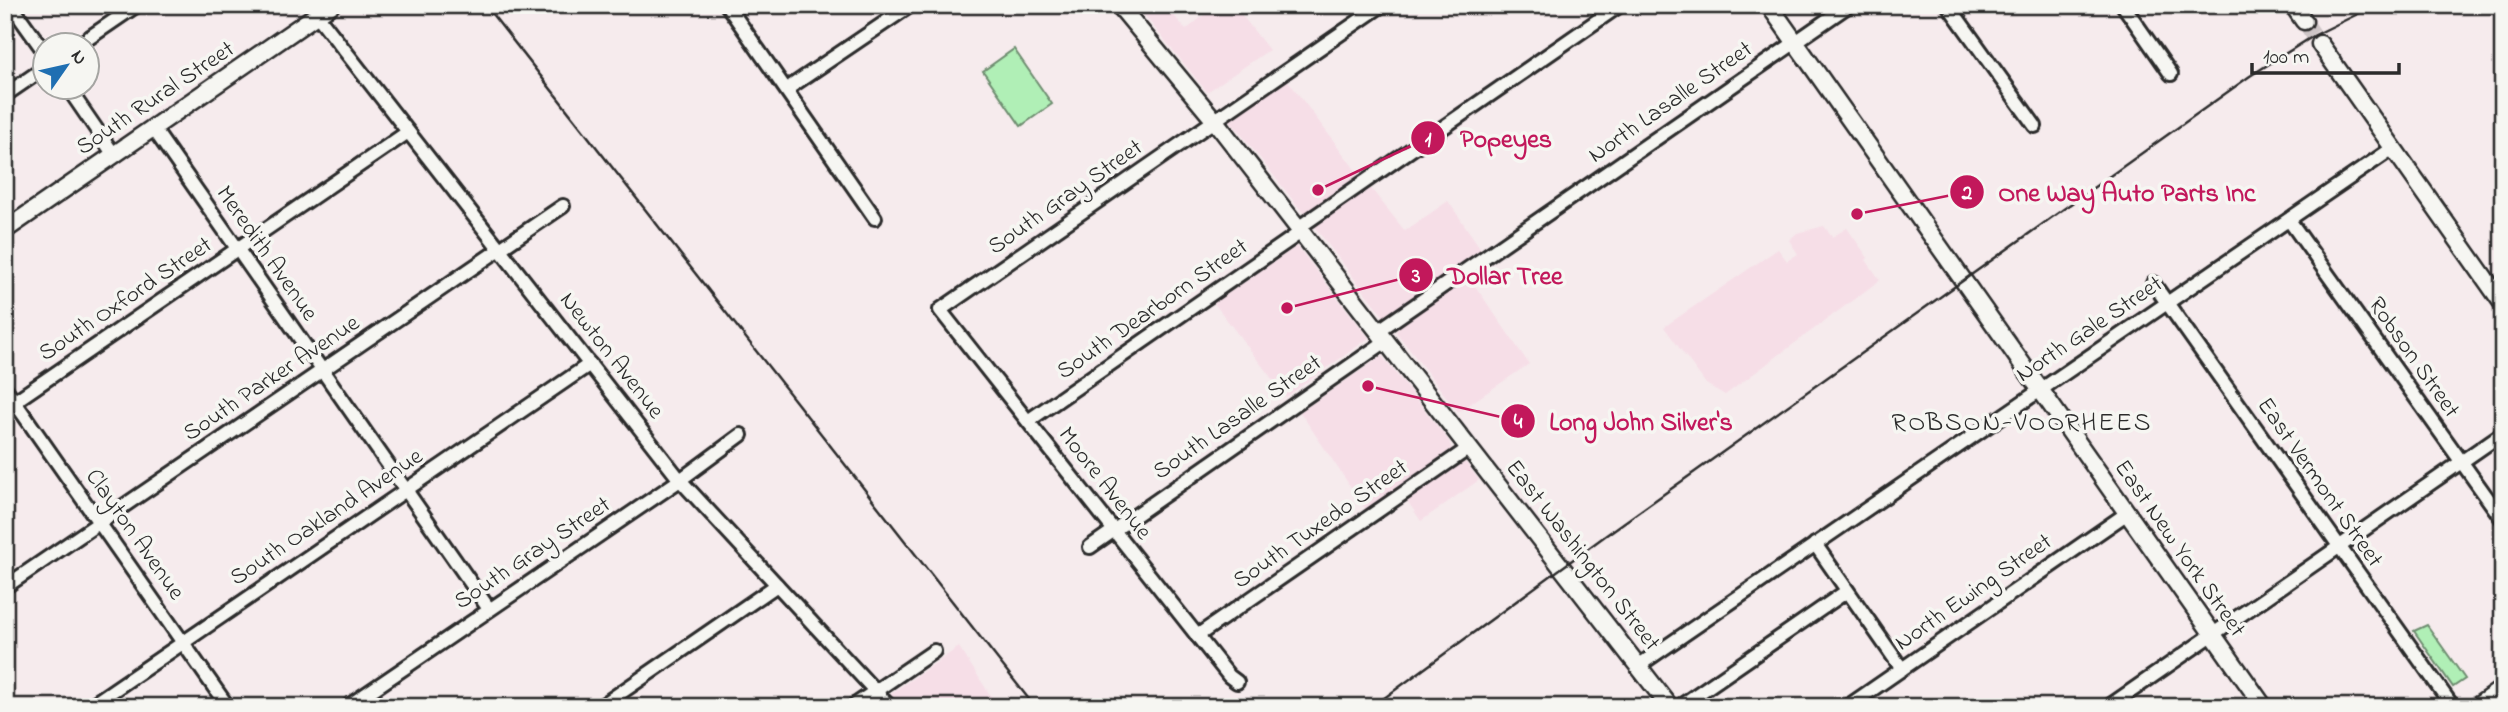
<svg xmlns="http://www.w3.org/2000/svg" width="2508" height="712" font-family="'Indie Flower',sans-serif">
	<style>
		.built { fill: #f6dee7 }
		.green { fill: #b0efb6; stroke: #6e8d70; stroke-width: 2 }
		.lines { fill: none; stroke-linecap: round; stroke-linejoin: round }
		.major-tunnel { stroke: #cdc5c6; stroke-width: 16; stroke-dasharray: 16 8; stroke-linecap: butt }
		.minor-casing { stroke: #2b2b2b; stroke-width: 18 }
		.major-casing { stroke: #2b2b2b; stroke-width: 21 }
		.minor { stroke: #f6f6f2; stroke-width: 12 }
		.major { stroke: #f6f6f2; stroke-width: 16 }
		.rail { stroke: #2b2b2b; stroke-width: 2.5 }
		.labels { text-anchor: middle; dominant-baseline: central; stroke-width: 7; stroke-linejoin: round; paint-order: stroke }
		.street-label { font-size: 24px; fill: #2b2b2b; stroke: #f6f6f2 }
		.neighbourhood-label { font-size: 26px; letter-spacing: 2px; fill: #2b2b2b; stroke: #f6f6f2 }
		.leader { fill: none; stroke: #c2185b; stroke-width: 2.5 }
		.callout-dot { fill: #c2185b; stroke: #f6f6f2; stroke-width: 2.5 }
		.mark-label { font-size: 21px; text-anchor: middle; font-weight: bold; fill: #fff }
		.callout-label { font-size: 26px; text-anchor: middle; font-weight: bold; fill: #c2185b; stroke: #f6f6f2; stroke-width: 7; stroke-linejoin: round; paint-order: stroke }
	</style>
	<rect width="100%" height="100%" fill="#f6ebed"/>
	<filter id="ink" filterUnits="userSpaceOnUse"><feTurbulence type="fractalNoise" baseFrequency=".0143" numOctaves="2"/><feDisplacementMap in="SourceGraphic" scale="14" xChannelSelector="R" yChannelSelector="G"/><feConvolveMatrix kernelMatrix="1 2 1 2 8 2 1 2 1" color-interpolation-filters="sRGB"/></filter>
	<g filter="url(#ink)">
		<g class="built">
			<path d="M1136,5H1171L1168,8L1186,30L1216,5H1234L1269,50L1207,92Z"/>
			<path d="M1286,78L1360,176L1304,214L1229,119Z"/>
			<path d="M1369,186L1405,231L1448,201L1481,249L1384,317L1313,225Z"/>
			<path d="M1824,226L1832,237L1847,228L1868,258L1866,260L1880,280L1725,395L1706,384L1664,327L1778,249L1787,261L1798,254L1789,240L1797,233Z"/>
			<path d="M1297,246L1369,338L1286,397L1214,303Z"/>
			<path d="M1469,277L1529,364L1458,412L1396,332L1402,323Z"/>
			<path d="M1382,356L1449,441L1452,450L1367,511L1300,412Z"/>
			<path d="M1461,462L1466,463L1479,480L1421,521L1406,499Z"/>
			<path d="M959,647L998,707H871Z"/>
		</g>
		<g class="green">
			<path d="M1014,49L1052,104L1021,126L983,71Z"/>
			<path d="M2427,625L2465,679L2453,687L2414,631Z"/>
		</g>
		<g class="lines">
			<path class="major-tunnel" d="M2304,21L2320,44"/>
			<g class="minor-casing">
				<g id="minor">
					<path d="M11,5L46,54"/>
					<path d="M727,5L875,218"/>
					<path d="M1948,5L2035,126"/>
					<path d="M2123,5L2171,74"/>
					<path d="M317,15L680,480L890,707"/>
					<path d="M77,46L137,5"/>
					<path d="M68,88L114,155"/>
					<path d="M787,89L911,5"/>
					<path d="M5,95L46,67"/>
					<path d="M153,128L489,609"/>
					<path d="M2289,220L2503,520"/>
					<path d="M1298,228L1620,5"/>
					<path d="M2153,283L2453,707"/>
					<path d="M1378,331L1849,5"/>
					<path d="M5,388L228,707"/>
					<path d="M5,408L408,132"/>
					<path d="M1028,421L1301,232"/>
					<path d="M1815,544L1902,669"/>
					<path d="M1090,547L1386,341"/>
					<path d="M5,587L563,206"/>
					<path d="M1197,636L1469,448"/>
					<path d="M1638,666L2393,148"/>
					<path d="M1237,682L1229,676L940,310L1382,5"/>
					<path d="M89,707L590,364"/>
					<path d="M347,707L680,480L741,435"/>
					<path d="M600,707L777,585"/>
					<path d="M852,707L934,651"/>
					<path d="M1679,707L1847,591"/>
					<path d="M1847,707L2126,514"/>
					<path d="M2108,707L2503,433"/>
				</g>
			</g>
			<g class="major-casing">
				<g id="major">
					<path d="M1119,5L1215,121L1670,707"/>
					<path d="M1769,5L2264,707"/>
					<path d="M2293,5L2304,21"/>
					<path d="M2320,44L2503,304"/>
					<path d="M5,230L331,5"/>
					<path d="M2476,707L2503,688"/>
				</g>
			</g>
			<use href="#minor" class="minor"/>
			<use href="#major" class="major"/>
			<g class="rail">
				<path d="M485,5L1035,707"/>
				<path d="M1372,707L1605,536L2250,76L2315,35L2376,5"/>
			</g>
		</g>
	</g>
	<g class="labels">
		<g class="street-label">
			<text transform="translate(156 99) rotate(-34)">South Rural Street</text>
			<text transform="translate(1671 103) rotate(-35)">North Lasalle Street</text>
			<text transform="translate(1066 198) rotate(-35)">South Gray Street</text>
			<text transform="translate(266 254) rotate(55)">Meredith Avenue</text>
			<text transform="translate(126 300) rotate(-34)">South Oxford Street</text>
			<text transform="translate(1153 310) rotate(-35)">South Dearborn Street</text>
			<text transform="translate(2090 330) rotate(-34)">North Gale Street</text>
			<text transform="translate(611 356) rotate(52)">Newton Avenue</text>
			<text transform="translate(2413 358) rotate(55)">Robson Street</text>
			<text transform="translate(272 379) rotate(-34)">South Parker Avenue</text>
			<text transform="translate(1238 418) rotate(-35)">South Lasalle Street</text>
			<text transform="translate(2319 483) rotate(55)">East Vermont Street</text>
			<text transform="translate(1104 484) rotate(52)">Moore Avenue</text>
			<text transform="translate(327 518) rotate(-34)">South Oakland Avenue</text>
			<text transform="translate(1321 525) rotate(-35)">South Tuxedo Street</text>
			<text transform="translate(134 535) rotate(55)">Clayton Avenue</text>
			<text transform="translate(2179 549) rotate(55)">East New York Street</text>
			<text transform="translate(533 554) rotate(-34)">South Gray Street</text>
			<text transform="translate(1582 556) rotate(52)">East Washington Street</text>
			<text transform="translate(1974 593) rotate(-35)">North Ewing Street</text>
		</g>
		<g class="neighbourhood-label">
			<text x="2022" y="424">ROBSON-VOORHEES</text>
		</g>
	</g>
	<path class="leader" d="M1318 190L1428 138M1857 214L1967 192M1287 308L1416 275M1368 386L1518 421"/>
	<g class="callout-dot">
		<circle cx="1318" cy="190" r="7"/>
		<circle cx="1857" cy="214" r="7"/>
		<circle cx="1287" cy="308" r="7"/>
		<circle cx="1368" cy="386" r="7"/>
		<circle cx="1428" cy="138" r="18"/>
		<circle cx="1967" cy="192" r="18"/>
		<circle cx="1416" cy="275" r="18"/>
		<circle cx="1518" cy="421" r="18"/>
	</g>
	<g class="mark-label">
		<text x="1428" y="146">1</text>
		<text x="1967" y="199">2</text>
		<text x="1416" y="282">3</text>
		<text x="1518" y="428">4</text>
	</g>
	<g class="callout-label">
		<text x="1506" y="147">Popeyes</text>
		<text x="2127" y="201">One Way Auto Parts Inc</text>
		<text x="1505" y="284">Dollar Tree</text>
		<text x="1641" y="430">Long John Silver's</text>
	</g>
	<rect width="2508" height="712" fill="none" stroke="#f6f6f2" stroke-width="28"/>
	<rect x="14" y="14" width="2480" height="684" fill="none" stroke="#2b2b2b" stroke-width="2.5" filter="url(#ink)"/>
	<g transform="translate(66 66) rotate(56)"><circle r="33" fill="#f6f6f2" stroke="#a5a5a2" stroke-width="2"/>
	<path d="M0-5L12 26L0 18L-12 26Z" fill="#1f6fb2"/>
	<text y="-10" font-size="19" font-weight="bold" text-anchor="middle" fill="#2b2b2b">N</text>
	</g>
	<path d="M2252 63v10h147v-10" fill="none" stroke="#2b2b2b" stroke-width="3.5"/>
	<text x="2263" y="63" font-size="21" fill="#2b2b2b" stroke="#f6f6f2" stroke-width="5" paint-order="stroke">100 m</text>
</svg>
